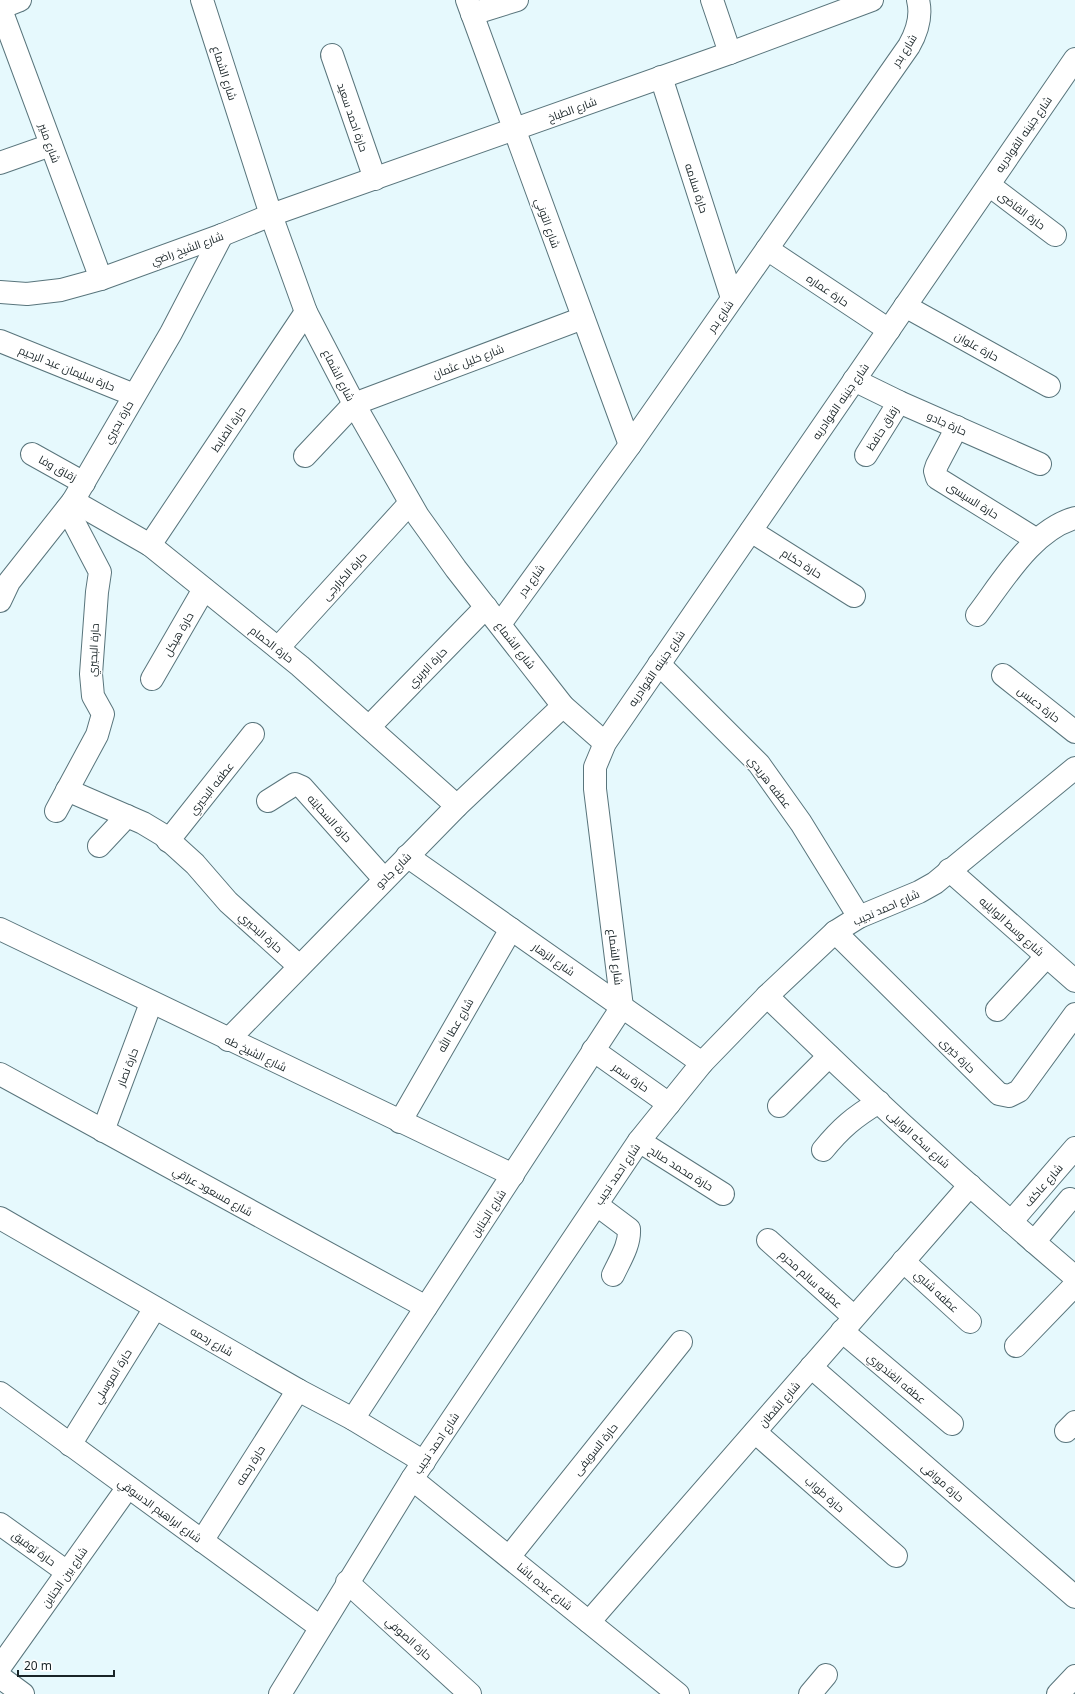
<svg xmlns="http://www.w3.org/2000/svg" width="1075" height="1694" font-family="'Noto Sans',Cairo,sans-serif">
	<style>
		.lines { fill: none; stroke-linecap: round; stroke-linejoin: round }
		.street-casing { stroke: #59757c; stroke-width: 24 }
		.street { stroke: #fff; stroke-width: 22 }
		.labels { text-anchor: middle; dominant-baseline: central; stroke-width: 3; stroke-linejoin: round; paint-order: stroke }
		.street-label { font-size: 11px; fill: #192427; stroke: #fff }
	</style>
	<rect width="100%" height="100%" fill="#e6f9fd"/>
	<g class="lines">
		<g class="street-casing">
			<g id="street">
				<path d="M202,0L271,215L306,312L354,404L418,516L456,569L563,706L605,743"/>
				<path d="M467,0L630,445"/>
				<path d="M712,0L730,53"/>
				<path d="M0,7L101,279"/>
				<path d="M0,8L20,0"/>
				<path d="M472,14L517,0"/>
				<path d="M332,55L375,179"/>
				<path d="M661,77L732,298"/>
				<path d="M0,163L51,145"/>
				<path d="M989,185L1055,235"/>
				<path d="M767,249L889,330"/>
				<path d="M0,292L27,294L61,290L101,279L222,235L271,215L730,53L872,0"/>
				<path d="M905,306L1049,386"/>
				<path d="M0,341L134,395"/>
				<path d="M854,380L899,402L1040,464"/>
				<path d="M957,427L937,465L935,471L937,478L1037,540"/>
				<path d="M32,454L84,483"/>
				<path d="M866,455L899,402"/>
				<path d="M305,456L354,404L583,318"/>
				<path d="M73,501L150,545L300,666L457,806"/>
				<path d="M751,531L854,596"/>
				<path d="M150,545L306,312"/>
				<path d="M0,601L9,582L73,501L171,333L222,235"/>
				<path d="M977,615C1003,581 1032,530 1075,518"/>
				<path d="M500,624L630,445L909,46C917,32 922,16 918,0"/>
				<path d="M278,648L410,503"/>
				<path d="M659,664L759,764L801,823L859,917"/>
				<path d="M1003,675L1075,732"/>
				<path d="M152,679L204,589"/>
				<path d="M369,727L486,607"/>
				<path d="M67,790L143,823L163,835L195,864L228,902L299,966"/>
				<path d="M268,801L295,784L302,787L384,879"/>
				<path d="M56,811L97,735L103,714L93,696L91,674L97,592L100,572L67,509"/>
				<path d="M168,841L253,734"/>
				<path d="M99,846L127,816"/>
				<path d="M407,856L702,1063"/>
				<path d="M949,870L1075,981"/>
				<path d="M0,929L513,1175"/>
				<path d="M835,932L999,1094L1009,1096L1019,1091L1075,1014"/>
				<path d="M767,996C866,1093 969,1187 1075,1277"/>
				<path d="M997,1010L1046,957"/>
				<path d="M228,1040L457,806L563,706"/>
				<path d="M593,1050L669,1104"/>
				<path d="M0,1074L426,1307"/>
				<path d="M779,1106L829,1056"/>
				<path d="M400,1122L511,929"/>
				<path d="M103,1131L151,1003"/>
				<path d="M639,1141L723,1194"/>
				<path d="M823,1150C841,1128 854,1117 879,1102"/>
				<path d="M597,1205L629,1229C630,1245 620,1260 613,1275"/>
				<path d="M0,1218L298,1390L353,1419L424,1462"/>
				<path d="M1011,1222L1075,1148"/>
				<path d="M768,1240L854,1317"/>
				<path d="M1034,1242L1070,1199"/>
				<path d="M903,1261L970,1322"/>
				<path d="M842,1331L952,1424"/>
				<path d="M1016,1346L1075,1285"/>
				<path d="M811,1367L1075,1597"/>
				<path d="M0,1393L320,1627"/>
				<path d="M353,1419L622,1007L595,789V767L605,743L1075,59"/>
				<path d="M1066,1431L1075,1422"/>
				<path d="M755,1432L896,1556"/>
				<path d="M70,1445L155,1308"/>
				<path d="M412,1479L678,1694"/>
				<path d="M0,1524L67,1572"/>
				<path d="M202,1541L298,1390"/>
				<path d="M509,1557L681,1342"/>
				<path d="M347,1582L470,1694"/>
				<path d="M589,1622L970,1185"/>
				<path d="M0,1667L128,1487"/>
				<path d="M0,1677L23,1694"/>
				<path d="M280,1694L412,1479L639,1141L702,1063L767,996L835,932L859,917L919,892L935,883L1075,768"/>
				<path d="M810,1694L826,1675"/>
				<path d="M1058,1694L1075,1676"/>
			</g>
		</g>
		<use href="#street" class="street"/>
	</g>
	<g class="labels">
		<g class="street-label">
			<text transform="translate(904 50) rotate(-58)">شارع بدر</text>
			<text transform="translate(225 73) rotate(72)">شارع الشماع</text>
			<text transform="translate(572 109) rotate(-20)">شارع الطباخ</text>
			<text transform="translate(353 117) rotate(71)">حارة احمد سعيد</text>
			<text transform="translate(1023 134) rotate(-55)">شارع جنينه القوادريه</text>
			<text transform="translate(50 143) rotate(70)">شارع منير</text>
			<text transform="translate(697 188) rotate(72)">حارة سلامه</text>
			<text transform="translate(1022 210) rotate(37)">حارة القاضى</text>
			<text transform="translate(548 223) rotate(70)">شارع التوني</text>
			<text transform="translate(187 248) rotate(-20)">شارع الشيخ راضي</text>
			<text transform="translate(828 290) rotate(34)">حارة عماره</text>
			<text transform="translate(720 316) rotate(-55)">شارع بدر</text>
			<text transform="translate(977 346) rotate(29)">حارة علوان</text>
			<text transform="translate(468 361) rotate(-21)">شارع خليل عثمان</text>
			<text transform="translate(67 368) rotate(22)">حارة سليمان عبد الرحيم</text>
			<text transform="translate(339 375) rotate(63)">شارع الشماع</text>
			<text transform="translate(840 401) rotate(-55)">شارع جنينه القوادريه</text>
			<text transform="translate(118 422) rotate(-60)">حارة بحيري</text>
			<text transform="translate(947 423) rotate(24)">حارة جادو</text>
			<text transform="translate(882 428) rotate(-58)">زقاق حافظ</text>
			<text transform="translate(228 429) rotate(-56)">حارة الضابط</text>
			<text transform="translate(58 468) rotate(29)">زقاق وفا</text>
			<text transform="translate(973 500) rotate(32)">حارة السيسى</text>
			<text transform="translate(802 563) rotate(32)">حارة حكام</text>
			<text transform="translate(344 576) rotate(-48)">حارة الكرارجى</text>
			<text transform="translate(531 580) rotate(-54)">شارع بدر</text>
			<text transform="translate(178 634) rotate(-60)">حارة هيكل</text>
			<text transform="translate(272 644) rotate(38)">حارة الحمام</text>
			<text transform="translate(516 645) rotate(52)">شارع الشماع</text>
			<text transform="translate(93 650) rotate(-87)">حارة البحيري</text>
			<text transform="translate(427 667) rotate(-46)">حارة البربري</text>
			<text transform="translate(656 668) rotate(-55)">شارع جنينه القوادريه</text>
			<text transform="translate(1039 704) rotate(38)">حارة دعبس</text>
			<text transform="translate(770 782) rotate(52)">عطفه هريدي</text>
			<text transform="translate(211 788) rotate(-51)">عطفه البحيري</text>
			<text transform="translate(330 818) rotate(48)">حارة السحايته</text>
			<text transform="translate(393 870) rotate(-45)">شارع جادو</text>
			<text transform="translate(886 907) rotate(-24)">شارع احمد نجيب</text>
			<text transform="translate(1012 926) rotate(42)">شارع وسط الوايليه</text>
			<text transform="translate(261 932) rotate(42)">حارة البحيري</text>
			<text transform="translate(616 957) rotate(83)">شارع الشماع</text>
			<text transform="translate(554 959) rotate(35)">شارع الزهار</text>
			<text transform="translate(455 1025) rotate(-60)">شارع عطا الله</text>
			<text transform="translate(256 1053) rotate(26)">شارع الشيخ طه</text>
			<text transform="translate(958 1055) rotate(45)">حارة خيرى</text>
			<text transform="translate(127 1067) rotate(-69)">حارة نصار</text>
			<text transform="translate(631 1077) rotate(35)">حارة سمر</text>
			<text transform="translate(919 1139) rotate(42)">شارع سكه الوايلى</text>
			<text transform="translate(681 1168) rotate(32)">حارة محمد صالح</text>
			<text transform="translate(617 1174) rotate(-56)">شارع احمد نجيب</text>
			<text transform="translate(1043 1185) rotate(-49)">شارع عاكف</text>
			<text transform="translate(213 1191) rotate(29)">شارع مسعود عراقي</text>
			<text transform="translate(488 1213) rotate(-57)">شارع الجناين</text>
			<text transform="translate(811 1279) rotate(42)">عطفه سالم محرم</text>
			<text transform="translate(937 1291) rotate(43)">عطفه شلبي</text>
			<text transform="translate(212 1341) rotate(30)">شارع رحمه</text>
			<text transform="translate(112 1376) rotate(-58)">حارة الموسلي</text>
			<text transform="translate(897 1378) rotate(40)">عطفه الغندوري</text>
			<text transform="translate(779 1404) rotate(-49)">شارع القطان</text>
			<text transform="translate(436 1443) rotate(-56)">شارع احمد نجيب</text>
			<text transform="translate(595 1449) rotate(-51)">حارة السويفى</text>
			<text transform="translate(250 1465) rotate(-58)">حارة رحمه</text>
			<text transform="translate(943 1482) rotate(41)">حارة موافى</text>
			<text transform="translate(825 1494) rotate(41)">حارة طواب</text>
			<text transform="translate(160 1510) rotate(36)">شارع ابراهيم الدسوقي</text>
			<text transform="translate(34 1548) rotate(36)">حارة توفيق</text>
			<text transform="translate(64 1577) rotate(-55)">شارع بين الجناين</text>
			<text transform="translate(545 1586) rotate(39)">شارع عبده باشا</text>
			<text transform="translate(409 1638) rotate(42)">حارة الصوفي</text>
		</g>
	</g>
	<path d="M18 1670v6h96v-6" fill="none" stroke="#192427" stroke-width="2"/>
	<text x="24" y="1670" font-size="12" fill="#192427" stroke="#ffffff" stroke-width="3" paint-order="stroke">20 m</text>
</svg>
